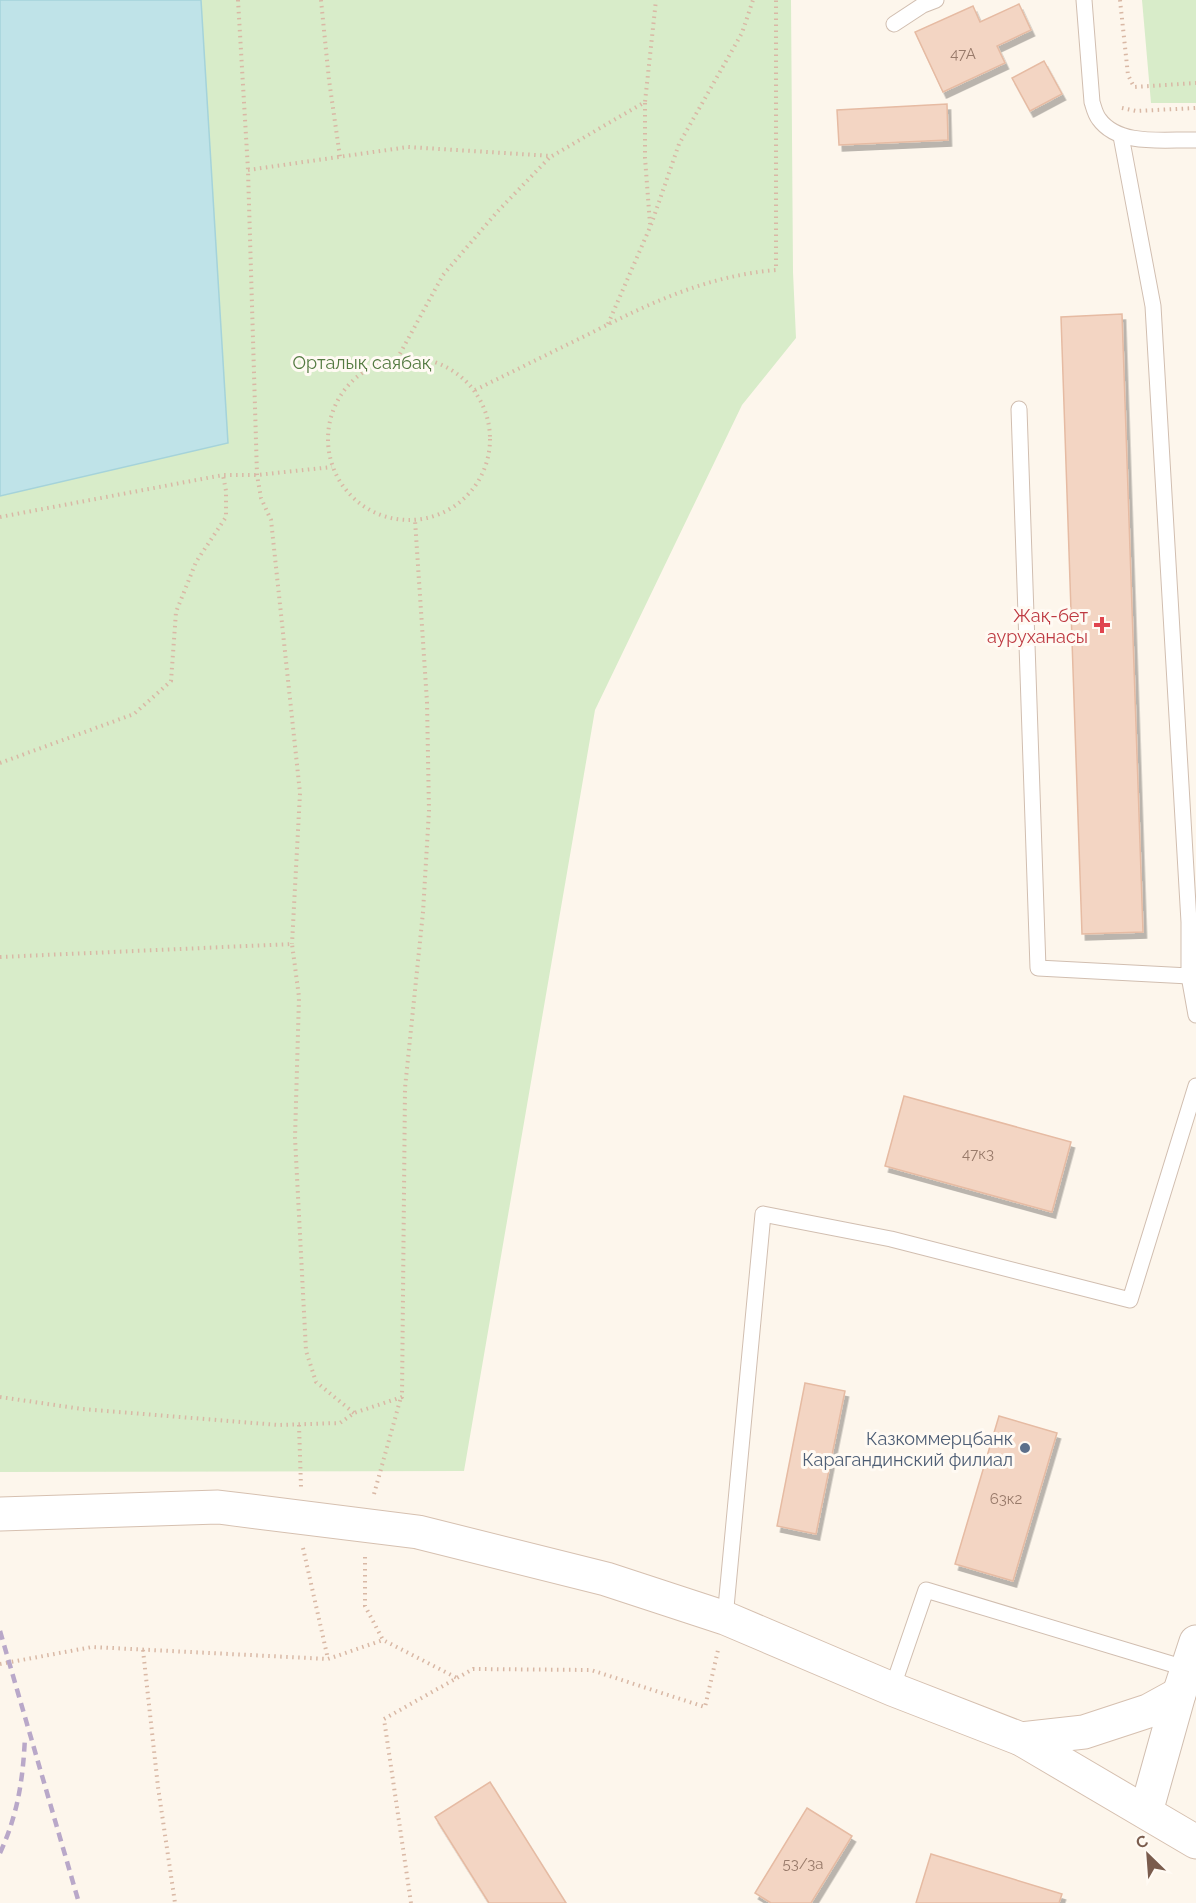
<svg xmlns="http://www.w3.org/2000/svg" width="1196" height="1903" font-family="Raleway,sans-serif">
	<style>
		.green { fill: #d8ecc9 }
		.water { fill: #bfe3e8; stroke: #a5d3da; stroke-width: 1.5 }
		.building { fill: #f3d5c3; stroke: #e6bba3; stroke-width: 1.5; filter: url(#shadow) }
		.lines { fill: none; stroke-linecap: round; stroke-linejoin: round }
		.service-casing { stroke: #d1beb0; stroke-width: 17 }
		.tertiary-casing { stroke: #d1beb0; stroke-width: 35 }
		.secondary-casing { stroke: #d6c0b0; stroke-width: 35 }
		.path { stroke: #d9b8a5; stroke-width: 4; stroke-dasharray: 1.5 4.5; stroke-linecap: butt }
		.service { stroke: #fff; stroke-width: 15 }
		.tertiary { stroke: #fff; stroke-width: 33 }
		.secondary { stroke: #fff; stroke-width: 33 }
		.rail { stroke: #b9a8c9; stroke-width: 4.5; stroke-dasharray: 9 6; stroke-linecap: butt }
		.health-dot { fill: #e0444e; stroke: #fffaf3; stroke-width: 2 }
		.service-dot { fill: #5c6f8a; stroke: #fffaf3; stroke-width: 2 }
		.labels { text-anchor: middle; dominant-baseline: central; stroke-width: 6; stroke-linejoin: round; paint-order: stroke }
		.number-label { font-size: 15px; fill: #987a6a }
		.park-label { font-size: 18px; fill: #537a41; stroke: #fffaf3 }
		.health-label { font-size: 18px; fill: #be3a42; stroke: #fffaf3; text-anchor: end }
		.service-label { font-size: 18px; fill: #4e5e75; stroke: #fffaf3; text-anchor: end }
	</style>
	<defs>
		<filter id="shadow"><feDropShadow dx="3.5" dy="6" stdDeviation="0" flood-color="#0004"/></filter>
	</defs>
	<rect width="100%" height="100%" fill="#fdf6ec"/>
	<g class="green">
		<path d="M0,0H791L793,272L796,338L742,405L595,710L464,1471L0,1472Z"/>
		<path d="M1142,0H1196V103H1151Z"/>
	</g>
	<path class="water" d="M0,0H201L228,443L0,496Z"/>
	<g class="building">
		<path d="M1019,4L1031,30L997,46L1005,63L943,92L915,32L973,6L980,22Z"/>
		<path d="M1044,61L1062,94L1030,111L1012,78Z"/>
		<path d="M947,104L948,140L839,145L837,110Z"/>
		<path d="M1122,314L1143,932L1082,934L1061,317Z"/>
		<path d="M904,1096L1071,1142L1052,1212L885,1166Z"/>
		<path d="M805,1383L845,1391L816,1534L777,1526Z"/>
		<path d="M999,1416L1057,1433L1013,1581L955,1564Z"/>
		<path d="M490,1782L566,1903H489L435,1817Z"/>
		<path d="M807,1808L852,1836L811,1903H771L755,1893Z"/>
		<path d="M931,1854L1062,1894L1059,1903H916Z"/>
	</g>
	<g class="lines">
		<g class="service-casing">
			<g id="service">
				<path d="M1084,0L1092,102C1094,108 1095,114 1099,119C1119,147 1166,139 1196,140"/>
				<path d="M894,24L923,5L936,0"/>
				<path d="M1019,409L1038,968L1189,976V922L1153,306L1121,136"/>
				<path d="M1189,976L1196,1015"/>
				<path d="M725,1618L763,1214L891,1239L1130,1300L1196,1086"/>
				<path d="M892,1689L926,1590L1188,1669"/>
			</g>
		</g>
		<g class="tertiary-casing">
			<path id="tertiary" d="M1146,1812L1179,1694L1196,1642"/>
		</g>
		<g class="secondary-casing">
			<g id="secondary">
				<path d="M0,1514L218,1507L418,1532L606,1579L725,1618L892,1689L1021,1739L1196,1842"/>
				<path d="M1021,1739L1084,1732L1148,1711L1179,1694"/>
			</g>
		</g>
		<g class="path">
			<path d="M238,0L248,170L257,475L261,498L271,520L300,793L292,944"/>
			<path d="M321,0L329,80L340,157"/>
			<path d="M1120,0L1128,75L1134,87L1196,83"/>
			<path d="M645,103V158L650,224"/>
			<path d="M1122,108L1136,111L1196,108"/>
			<path d="M248,170L408,147L552,156L645,102L656,0"/>
			<path d="M608,324L651,225L679,144L742,33L753,0"/>
			<circle cx="409" cy="439" r="81"/>
			<path d="M397,359L443,275L497,212L551,156"/>
			<path d="M475,390C514,371 552,352 591,333C652,302 707,276 776,270V0"/>
			<path d="M0,517L223,475H257L332,467"/>
			<path d="M0,763L134,714L171,681L176,612L196,562L226,517V491L223,475"/>
			<path d="M0,957L292,944L299,997L295,1138L306,1351L316,1382L354,1413"/>
			<path d="M0,1397L82,1409L278,1425L340,1423L354,1413L402,1397L405,1088L423,912L429,811L427,702L415,520"/>
			<path d="M299,1425L301,1487"/>
			<path d="M374,1494L401,1397"/>
			<path d="M303,1548L328,1659"/>
			<path d="M365,1557V1606L383,1640L457,1678"/>
			<path d="M143,1650L158,1787L175,1903"/>
			<path d="M0,1664L92,1647L328,1659L383,1640"/>
			<path d="M411,1903L384,1719L473,1669L591,1670L705,1707L718,1650"/>
		</g>
		<use href="#service" class="service"/>
		<use href="#tertiary" class="tertiary"/>
		<use href="#secondary" class="secondary"/>
		<g class="rail">
			<path d="M0,1631L79,1903"/>
			<path d="M0,1853C18,1814 23,1779 25,1737"/>
		</g>
	</g>
	<path class="health-dot" d="M1099 616h6v6h6v6h-6v6h-6v-6h-6v-6h6z"/>
	<circle class="service-dot" cx="1025" cy="1448" r="6"/>
	<g class="labels">
		<g class="number-label">
			<text x="963" y="54">47A</text>
			<text x="978" y="1154">47к3</text>
			<text x="1006" y="1499">63к2</text>
			<text x="803" y="1864">53/3а</text>
		</g>
		<g class="park-label">
			<text x="362" y="362">Орталық саябақ</text>
		</g>
		<g class="health-label">
			<text x="1088" y="615">Жақ-бет<tspan x="1088" dy="21">ауруханасы</tspan></text>
		</g>
		<g class="service-label">
			<text x="1013" y="1438">Казкоммерцбанк<tspan x="1013" dy="21">Карагандинский филиал</tspan></text>
		</g>
	</g>
	<g transform="translate(1148 1855) rotate(335)" stroke="#fffaf3" stroke-width="4.5" paint-order="stroke">
	<path d="M0-4.5L10 22L0 15L-10 22Z" fill="#7a5c4d"/>
	<text y="-9" font-size="16" font-weight="bold" text-anchor="middle" fill="#7a5c4d">С</text>
	</g>
</svg>
